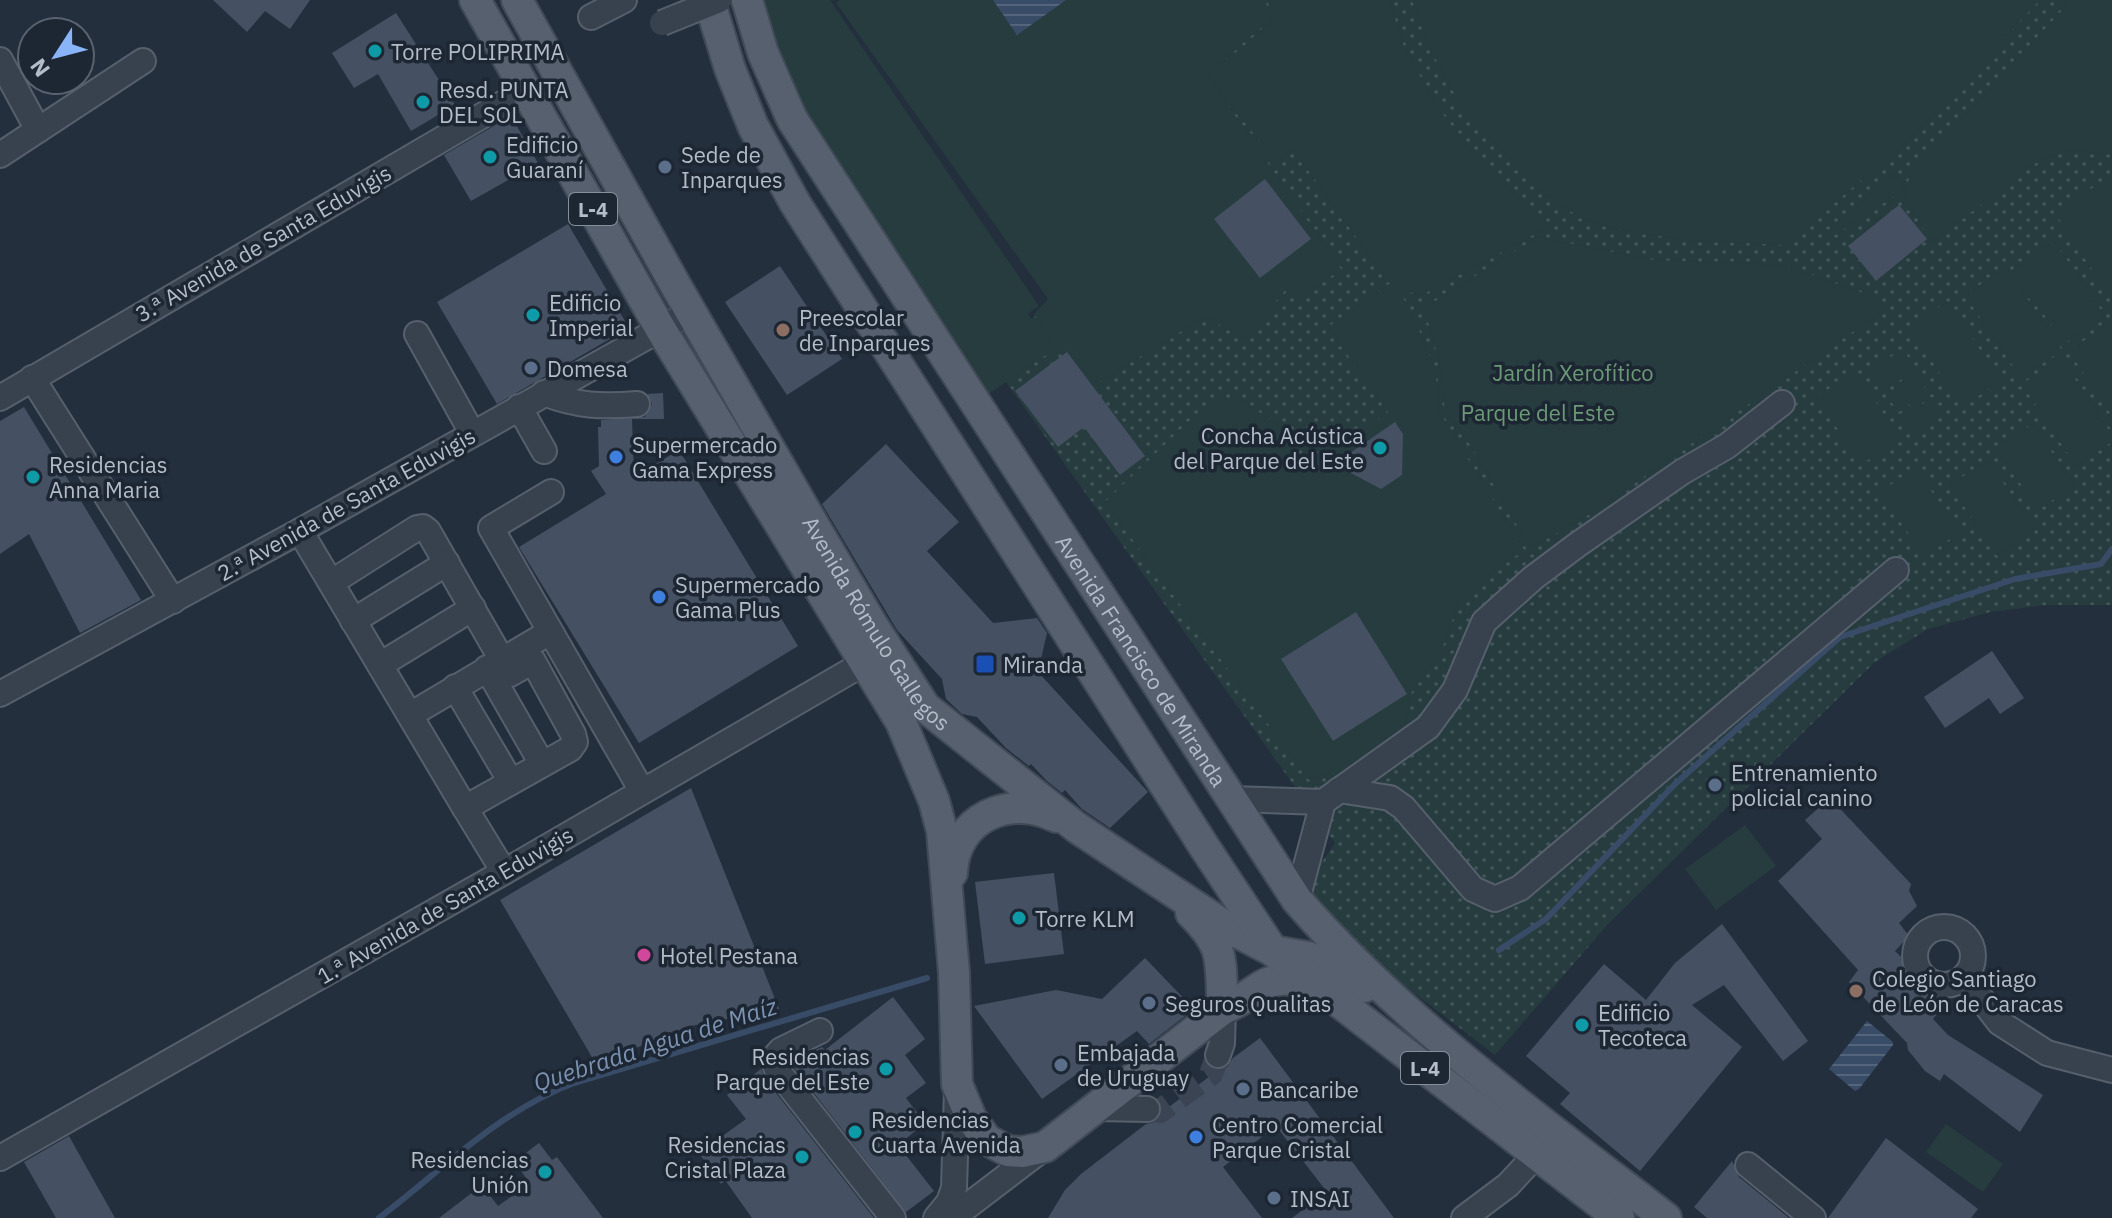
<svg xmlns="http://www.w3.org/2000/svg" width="2112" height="1218" font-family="'IBM Plex Sans',sans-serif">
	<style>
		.grass { fill: url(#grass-dots) }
		.garden { fill: #263c3f }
		.water { fill: url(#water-rules) }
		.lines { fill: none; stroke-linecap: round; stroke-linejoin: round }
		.stream { stroke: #394c67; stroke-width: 6 }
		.building { fill: #455162 }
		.minor-tunnel { stroke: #3a4453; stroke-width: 24; stroke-dasharray: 24 12; stroke-linecap: butt }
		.minor-casing { stroke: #565f6c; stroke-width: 28 }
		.major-casing { stroke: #414a57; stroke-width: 34 }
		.minor { stroke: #38414e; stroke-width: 24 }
		.major { stroke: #56606e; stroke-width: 30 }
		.minor-bridge-casing { stroke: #565f6c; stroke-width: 28; stroke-linecap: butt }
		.minor-bridge { stroke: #38414e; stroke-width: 24 }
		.culture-dot { fill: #0f9aa8; stroke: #1d2633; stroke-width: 3 }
		.service-dot { fill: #5c6f8a; stroke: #1d2633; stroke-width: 3 }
		.education-dot { fill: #8d6e63; stroke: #1d2633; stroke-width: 3 }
		.shop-dot { fill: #3f7fe0; stroke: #1d2633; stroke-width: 3 }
		.transit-dot { fill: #1a4fb4; stroke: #1d2633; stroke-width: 3 }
		.hotel-dot { fill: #d1479c; stroke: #1d2633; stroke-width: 3 }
		.labels { text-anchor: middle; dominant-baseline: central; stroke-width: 7; stroke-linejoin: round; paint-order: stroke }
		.shield { fill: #1d2633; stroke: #878f9c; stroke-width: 2 }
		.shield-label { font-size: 20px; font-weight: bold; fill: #b4bcc9 }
		.poi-label { font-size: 22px; fill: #b4bcc9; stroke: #1d2633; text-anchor: start }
		.street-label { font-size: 22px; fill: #b4bcc9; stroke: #1d2633 }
		.park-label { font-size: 22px; fill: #6b9a76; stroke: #1d2633 }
		.water-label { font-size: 24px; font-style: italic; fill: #7c92b1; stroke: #1d2633 }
	</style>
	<defs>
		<pattern id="grass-dots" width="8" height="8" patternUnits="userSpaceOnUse" patternTransform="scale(2)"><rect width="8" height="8" fill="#263c3f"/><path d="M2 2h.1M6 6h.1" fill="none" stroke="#435659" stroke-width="1.8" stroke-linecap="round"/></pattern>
		<pattern id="water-rules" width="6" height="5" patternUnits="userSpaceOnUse" patternTransform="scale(2)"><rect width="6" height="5" fill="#394c67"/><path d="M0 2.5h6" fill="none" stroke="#53647b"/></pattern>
	</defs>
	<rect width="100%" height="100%" fill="#242f3e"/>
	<path class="grass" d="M843,0H2112V605H2047L1990,612L1928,629L1875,662L1607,925L1495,1055L1388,973L1301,892L1335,843L984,351L1057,301Z"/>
	<g class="garden">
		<path d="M756,0H830L1039,306L1028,314L1055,349L984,397L797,116Z"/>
		<path d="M840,0H1259L1273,19L1205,72L1341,269L1298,301L1287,288L1244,340L1206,316L1096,384L1067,349L1061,354L1034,314L1048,299L836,3Z"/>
		<path d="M1266,0H1389L1404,47L1436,105L1480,163L1550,226L1420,296L1398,287C1418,328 1440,366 1440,413L1524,550L1479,582L1459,601L1445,642L1409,696L1407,721L1355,767L1309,780L1105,502L1202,409L1236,396L1282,428L1314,474L1388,412L1328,327L1392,282L1386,279L1292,148L1273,165L1259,141L1208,74L1278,19Z"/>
		<path d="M1412,0H2040L1907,142L1784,245L1685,240L1616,229L1579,217L1535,187L1459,102L1427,43Z"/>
		<path d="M2066,0H2112V154L2065,150L2021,170L1982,204L1931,242L1904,196L1905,189L1832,237L1828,231L1894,174L1906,188L1910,176L2065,7Z"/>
		<path d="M2112,175V300L2055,213Z"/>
		<path d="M1538,237L1654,260L1784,265L1869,295L1884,310L1592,513L1530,548L1473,449L1445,410L1439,360L1424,308Z"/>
		<path d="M2054,241L2105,316L2064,344L2013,269Z"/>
		<path d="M2006,267L2062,350L2021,378L1965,295Z"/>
		<path d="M1949,301L2000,382L1961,407L1910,326Z"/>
		<path d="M2110,323L2112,326V416L2069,351Z"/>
		<path d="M1903,349L1916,370L1882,392L1869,371Z"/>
		<path d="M2061,358L2112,435V442L2076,466L2022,384Z"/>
		<path d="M1857,372L1900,440L1860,465L1817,396Z"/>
		<path d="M1917,376L1928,391L1899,412L1888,398Z"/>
		<path d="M1932,397L1943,411L1914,433L1903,419Z"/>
		<path d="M2033,424L2074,486L2038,510L1996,447Z"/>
		<path d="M1988,460L2035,531L1997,556L1950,485Z"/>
		<path d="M1916,468L1959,533L1924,556L1880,492Z"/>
		<path d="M1745,825L1776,866L1716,910L1685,869Z"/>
		<path d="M1946,1124L2003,1164L1983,1192L1926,1152Z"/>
	</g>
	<g class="water">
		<path d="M993,0H1066L1017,35Z"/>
		<path d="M1867,1021L1893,1042V1045L1859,1089L1855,1091L1829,1069Z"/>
	</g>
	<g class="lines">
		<g class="stream">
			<path d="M1499,950L1546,919L1674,785L1840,637L2015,579L2101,564L2112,549"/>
			<path d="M379,1218C442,1170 499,1111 574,1083L927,978"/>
		</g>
	</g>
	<g class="building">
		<path d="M213,0H310L290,29L265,11L247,32Z"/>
		<path d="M396,13L455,105L411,131L378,74L354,88L332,53Z"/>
		<path d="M511,116L538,163L471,201L444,155Z"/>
		<path d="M1265,179L1311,239L1260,278L1214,219Z"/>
		<path d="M1899,205L1927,239L1876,281L1848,246Z"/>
		<path d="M568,224L629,328L497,404L437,302Z"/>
		<path d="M780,266L842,359L787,395L725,302Z"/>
		<path d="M1067,352L1145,456L1120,475L1084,427L1058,447L1015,391Z"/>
		<path d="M663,393L664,419H632L634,477L679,450L798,646L639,743L519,547L606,494L591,471L599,466L598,427H601V420L645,417L652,404L647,394Z"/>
		<path d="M24,407L141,600L80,633L29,534L0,554V421Z"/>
		<path d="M1395,422L1403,434L1402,475L1381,489L1334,464Z"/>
		<path d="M886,444L959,522L927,551L993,623L1037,618L1047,633L1038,672L1148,792L1110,828L1082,809L1065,790L1062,793L1047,781L1031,764L1029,766L1006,748L977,717L962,714L946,699L942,679L897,630L822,504Z"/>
		<path d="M1356,612L1407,694L1333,741L1281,659Z"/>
		<path d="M1992,651L2024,698L2000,714L1989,698L1945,728L1924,697Z"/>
		<path d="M691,788L779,1009L691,1026L596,1064L500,900Z"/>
		<path d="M1830,798L1911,884L1909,891L1917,906L1899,923L1909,936L1895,951L1947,1002L1933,1019L1948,1035L2043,1095L2020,1132L1944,1074L1940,1081L1925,1071L1908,1050L1907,1043L1849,982L1858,970L1778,881L1822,839L1805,820Z"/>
		<path d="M1054,873L1064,954L985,964L975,882Z"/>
		<path d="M1722,924L1808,1041L1783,1061L1724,985L1692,1005L1742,1047L1640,1171L1560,1104L1570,1093L1526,1056L1604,964L1646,1000L1675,963Z"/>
		<path d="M1145,958L1194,1009L1149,1044L1137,1031L1042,1099L974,1006L1056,990L1102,999Z"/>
		<path d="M893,997L925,1039L905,1055L926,1083L906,1098L925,1123L898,1145L934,1191L906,1212L793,1066L813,1051L822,1047L825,1050Z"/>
		<path d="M1260,1038L1394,1218H1292L1327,1192L1276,1126L1223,1167L1262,1218H1048L1065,1190L1081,1174L1146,1124L1155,1122L1161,1113L1218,1070L1227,1067L1233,1058Z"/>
		<path d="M761,1069L765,1079L874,1218H752L725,1180L721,1184L699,1153L746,1119L727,1095Z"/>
		<path d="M69,1136L84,1163L115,1218H56L24,1162Z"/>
		<path d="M1886,1138L1978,1209L1971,1218H1828Z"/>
		<path d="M539,1143L552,1160L557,1157L603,1218H439L482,1185L498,1206L530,1183L514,1162Z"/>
		<path d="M1732,1161L1739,1177L1789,1218H1707L1694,1207Z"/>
	</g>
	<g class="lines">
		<path class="minor-tunnel" d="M1147,1109L1160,1111L1211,1074L1218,1055"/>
		<g class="minor-casing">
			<g id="minor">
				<path d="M591,17L624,0"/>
				<path d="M0,60L38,130"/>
				<path d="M0,155L143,61"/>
				<path d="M417,334L472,433"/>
				<path d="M32,378L173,601"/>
				<path d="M544,393C577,406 602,407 637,404"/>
				<path d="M0,398L526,90"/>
				<path d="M519,407L544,451"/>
				<path d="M551,492L491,528L642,791"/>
				<path d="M300,531L465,808L570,749L575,742L573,734L533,661L510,674L428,531L423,527L417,528L332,582"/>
				<path d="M353,621L447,563"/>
				<path d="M380,665L473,608"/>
				<path d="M487,668L542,764"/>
				<path d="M455,687L511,782"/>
				<path d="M0,694L300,531L691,312"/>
				<path d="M410,715L550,632"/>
				<path d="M1339,790L1390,798L1404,808L1473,889L1495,899L1520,888L1896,570"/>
				<path d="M1230,799L1323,802"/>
				<path d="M465,808L504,872"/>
				<path d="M1297,900L1323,802L1428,727L1455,690L1484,622L1533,578L1577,545L1682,472L1727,446L1782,403"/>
				<circle cx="1944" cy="956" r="29"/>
				<path d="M1964,977L2000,1023L2047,1053L2112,1070"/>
				<path d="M820,1031L781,1050L773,1059L777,1070L893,1218"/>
				<path d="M1218,1055L1222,1043L1223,1009"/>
				<path d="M1097,1108L1147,1109"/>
				<path d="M0,1158L504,872L878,655"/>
				<path d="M1748,1165L1813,1218"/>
				<path d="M936,1218L949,1202L954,1188L957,1090"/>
				<path d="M952,1218L1045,1147"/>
				<path d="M1464,1218L1508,1185L1547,1143"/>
			</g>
		</g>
		<g class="major-casing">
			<g id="major">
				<path d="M475,0L660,328L901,722L934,801L942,831L954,973L957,1084L971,1118L987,1140L1008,1151L1022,1152L1045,1147L1223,1009C1266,991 1257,973 1311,982"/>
				<path id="s1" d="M517,0L676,286L803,507L873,626L925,707L1076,827L1225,926L1273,951L1308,957L1340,970L1364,987"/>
				<path d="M709,0L730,69L753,126L795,203L1205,848L1273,951L1619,1218"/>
				<path id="s2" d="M747,0L763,53L792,119L1297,900C1403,1022 1539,1119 1666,1218"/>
				<path d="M952,873C954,818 1010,793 1056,817"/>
				<path d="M1191,913C1228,949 1219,963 1223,1009"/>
			</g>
		</g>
		<use href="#minor" class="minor"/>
		<use href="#major" class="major"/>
		<g class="minor-bridge-casing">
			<path id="minor-bridge" d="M662,23L719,0"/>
		</g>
		<use href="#minor-bridge" class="minor-bridge"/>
	</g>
	<g class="culture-dot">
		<circle cx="375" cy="51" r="8"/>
		<circle cx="423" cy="102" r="8"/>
		<circle cx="490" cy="157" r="8"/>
		<circle cx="533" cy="315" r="8"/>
		<circle cx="1380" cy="448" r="8"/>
		<circle cx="33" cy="477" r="8"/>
		<circle cx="1019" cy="918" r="8"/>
		<circle cx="1582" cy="1025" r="8"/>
		<circle cx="886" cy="1069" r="8"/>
		<circle cx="855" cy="1132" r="8"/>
		<circle cx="802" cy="1157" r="8"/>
		<circle cx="545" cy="1172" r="8"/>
	</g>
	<g class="service-dot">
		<circle cx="665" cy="167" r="8"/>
		<circle cx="531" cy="368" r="8"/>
		<circle cx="1715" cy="785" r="8"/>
		<circle cx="1149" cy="1003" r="8"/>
		<circle cx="1061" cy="1065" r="8"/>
		<circle cx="1243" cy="1089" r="8"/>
		<circle cx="1274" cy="1198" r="8"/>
	</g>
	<g class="education-dot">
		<circle cx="783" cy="330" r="8"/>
		<circle cx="1856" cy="991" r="8"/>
	</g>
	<g class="shop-dot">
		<circle cx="616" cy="457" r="8"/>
		<circle cx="659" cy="597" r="8"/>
		<circle cx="1196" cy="1137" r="8"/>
	</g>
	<rect class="transit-dot" x="975" y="654" width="20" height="20" rx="4"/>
	<circle class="hotel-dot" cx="644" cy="955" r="8"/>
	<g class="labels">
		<g class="shield">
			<rect x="569" y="193" width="48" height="32" rx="6"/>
			<rect x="1401" y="1052" width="48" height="32" rx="6"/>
		</g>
		<g class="shield-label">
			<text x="593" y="209">L-4</text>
			<text x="1425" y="1068">L-4</text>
		</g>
		<g class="poi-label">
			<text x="391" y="51">Torre POLIPRIMA</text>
			<text x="439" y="89">Resd. PUNTA<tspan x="439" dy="25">DEL SOL</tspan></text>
			<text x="506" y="144">Edificio<tspan x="506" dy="25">Guaraní</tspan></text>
			<text x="681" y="154">Sede de<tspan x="681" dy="25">Inparques</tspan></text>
			<text x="549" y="302">Edificio<tspan x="549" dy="25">Imperial</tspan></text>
			<text x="799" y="317">Preescolar<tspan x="799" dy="25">de Inparques</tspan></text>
			<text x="547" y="368">Domesa</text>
			<text x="1364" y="435" text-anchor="end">Concha Acústica<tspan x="1364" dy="25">del Parque del Este</tspan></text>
			<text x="632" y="444">Supermercado<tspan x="632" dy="25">Gama Express</tspan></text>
			<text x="49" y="464">Residencias<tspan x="49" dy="25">Anna Maria</tspan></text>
			<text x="675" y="584">Supermercado<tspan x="675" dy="25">Gama Plus</tspan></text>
			<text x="1003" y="664">Miranda</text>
			<text x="1731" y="772">Entrenamiento<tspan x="1731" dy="25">policial canino</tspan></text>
			<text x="1035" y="918">Torre KLM</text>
			<text x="660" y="955">Hotel Pestana</text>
			<text x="1872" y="978">Colegio Santiago<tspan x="1872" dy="25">de León de Caracas</tspan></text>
			<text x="1165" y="1003">Seguros Qualitas</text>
			<text x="1598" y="1012">Edificio<tspan x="1598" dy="25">Tecoteca</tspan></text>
			<text x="1077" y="1052">Embajada<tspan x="1077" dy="25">de Uruguay</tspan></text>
			<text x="870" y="1056" text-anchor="end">Residencias<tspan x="870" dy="25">Parque del Este</tspan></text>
			<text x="1259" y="1089">Bancaribe</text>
			<text x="871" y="1119">Residencias<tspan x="871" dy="25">Cuarta Avenida</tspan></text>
			<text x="1212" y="1124">Centro Comercial<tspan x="1212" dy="25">Parque Cristal</tspan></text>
			<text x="786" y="1144" text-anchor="end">Residencias<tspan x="786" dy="25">Cristal Plaza</tspan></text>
			<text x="529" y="1159" text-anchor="end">Residencias<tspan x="529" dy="25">Unión</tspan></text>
			<text x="1290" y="1198">INSAI</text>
		</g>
		<g class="street-label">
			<text transform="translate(263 243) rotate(-30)">3.ª Avenida de Santa Eduvigis</text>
			<text transform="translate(346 504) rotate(-29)">2.ª Avenida de Santa Eduvigis</text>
			<text stroke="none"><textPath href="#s1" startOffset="720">Avenida Rómulo Gallegos</textPath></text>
			<text stroke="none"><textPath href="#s2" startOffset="772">Avenida Francisco de Miranda</textPath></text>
			<text transform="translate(445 905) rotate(-30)">1.ª Avenida de Santa Eduvigis</text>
		</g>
		<g class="park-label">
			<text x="1573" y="372">Jardín Xerofítico</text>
			<text x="1538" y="412">Parque del Este</text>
		</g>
		<g class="water-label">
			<text transform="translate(655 1044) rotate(-18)">Quebrada Agua de Maíz</text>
		</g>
	</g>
	<g transform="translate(56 56) rotate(234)"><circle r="38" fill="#1d2633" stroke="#59626f" stroke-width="2"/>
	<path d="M0-6L14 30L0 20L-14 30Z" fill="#8ab4f8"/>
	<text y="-12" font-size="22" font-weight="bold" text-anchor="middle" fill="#b4bcc9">N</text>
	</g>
</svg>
